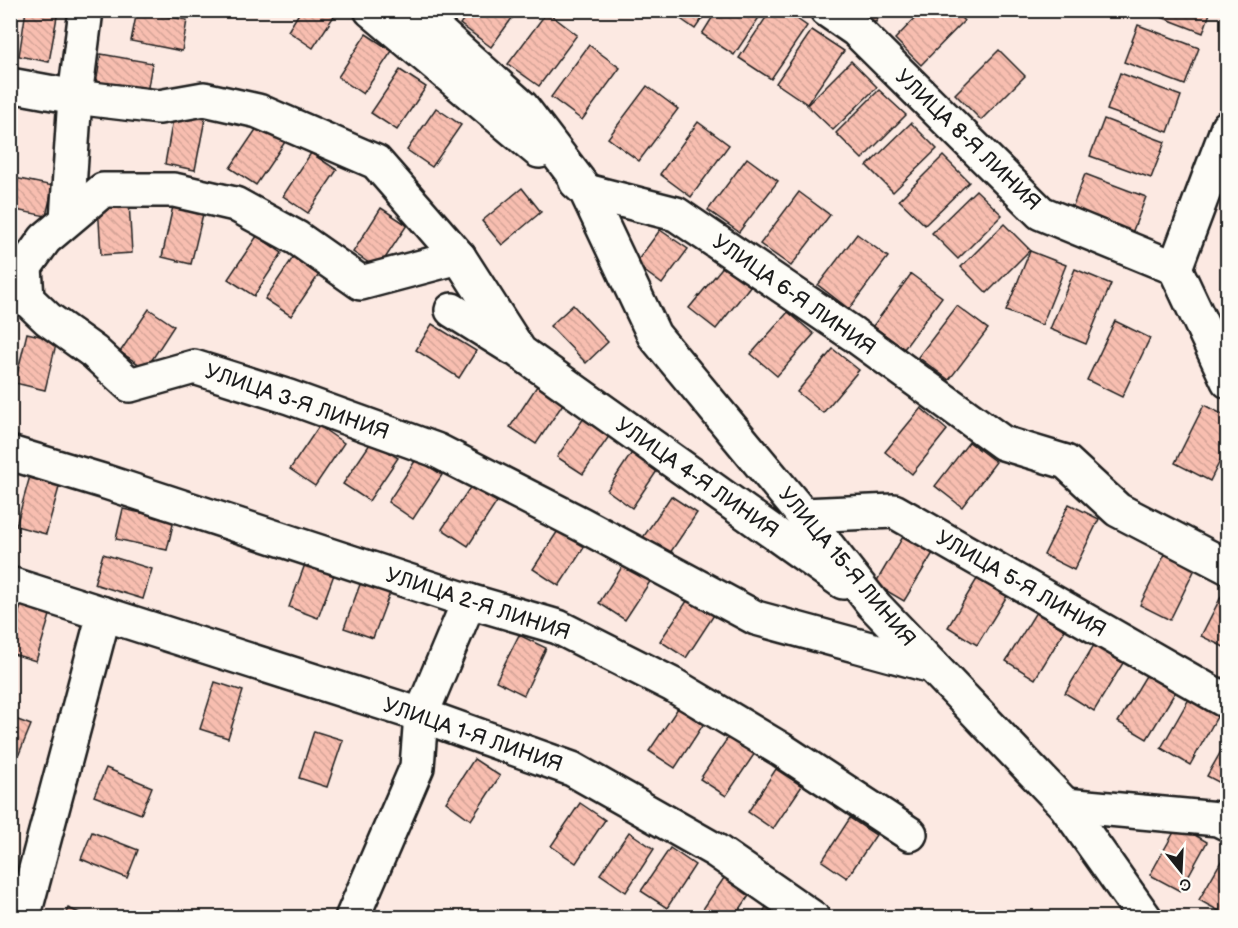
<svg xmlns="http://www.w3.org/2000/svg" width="1238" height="928" font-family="'Balsamiq Sans',sans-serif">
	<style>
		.building { fill: url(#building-back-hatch); stroke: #1c1c1c; stroke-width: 1.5 }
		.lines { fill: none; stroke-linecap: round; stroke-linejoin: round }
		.minor-casing { stroke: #1c1c1c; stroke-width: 38 }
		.minor { stroke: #fdfcf7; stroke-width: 33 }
		.labels { text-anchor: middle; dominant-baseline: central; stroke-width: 5; stroke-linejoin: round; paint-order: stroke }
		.street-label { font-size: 21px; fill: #1c1c1c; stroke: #fdfcf7 }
	</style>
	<defs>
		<pattern id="building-back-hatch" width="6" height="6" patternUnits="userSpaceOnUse" patternTransform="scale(1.5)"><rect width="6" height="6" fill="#f8beb0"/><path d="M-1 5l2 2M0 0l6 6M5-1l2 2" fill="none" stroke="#d4a397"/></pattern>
	</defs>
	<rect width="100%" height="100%" fill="#fce9e2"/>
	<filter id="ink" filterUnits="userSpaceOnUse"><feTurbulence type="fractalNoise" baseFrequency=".0167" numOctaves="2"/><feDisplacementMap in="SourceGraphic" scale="12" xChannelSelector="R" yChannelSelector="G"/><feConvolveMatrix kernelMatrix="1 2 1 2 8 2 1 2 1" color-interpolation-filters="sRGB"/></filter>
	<g filter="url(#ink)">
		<g class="building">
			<path d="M26,10L58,11L49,62L19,56Z"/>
			<path d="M301,10H338L313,48L288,31Z"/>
			<path d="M470,10H518L491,47L460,24Z"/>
			<path d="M668,10H708L695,29Z"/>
			<path d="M717,10H764L734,55L702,34Z"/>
			<path d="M771,10H784L807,26L771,79L739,58Z"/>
			<path d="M858,10H883L876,22Z"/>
			<path d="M923,10H954L964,21L921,65L895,39Z"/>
			<path d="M1143,10H1211L1203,33Z"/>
			<path d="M137,11L187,20L182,51L131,41Z"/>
			<path d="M547,12L577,35L539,86L508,64Z"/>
			<path d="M1138,25L1199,48L1185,85L1124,62Z"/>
			<path d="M812,30L844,51L807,104L776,83Z"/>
			<path d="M366,34L392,51L363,94L338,77Z"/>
			<path d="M589,45L620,68L582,120L551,97Z"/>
			<path d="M999,50L1025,76L981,120L955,94Z"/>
			<path d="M101,54L152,63L147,93L96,84Z"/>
			<path d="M851,61L877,87L833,130L807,105Z"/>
			<path d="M400,70L426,87L397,130L371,113Z"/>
			<path d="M1120,73L1181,96L1168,132L1107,110Z"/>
			<path d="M647,86L678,109L639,161L608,138Z"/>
			<path d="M879,90L906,115L862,159L836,133Z"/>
			<path d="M436,108L461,125L432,167L407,150Z"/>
			<path d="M174,113L205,119L195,170L165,164Z"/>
			<path d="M1104,119L1165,142L1151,178L1090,156Z"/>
			<path d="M698,122L729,145L691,197L660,174Z"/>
			<path d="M911,123L937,149L893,192L867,166Z"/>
			<path d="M259,125L285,142L256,185L230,168Z"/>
			<path d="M311,153L337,170L308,213L283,196Z"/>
			<path d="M943,156L969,182L925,225L899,200Z"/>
			<path d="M747,158L778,181L739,232L708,210Z"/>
			<path d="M1085,174L1146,197L1132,233L1071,211Z"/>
			<path d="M10,177L53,186L46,216L10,209Z"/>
			<path d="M522,188L541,212L502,245L482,221Z"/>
			<path d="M976,190L1002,215L958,259L932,233Z"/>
			<path d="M799,192L830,215L791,266L760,244Z"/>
			<path d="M129,202L132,253L101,255L98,203Z"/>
			<path d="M173,206L203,214L191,264L162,257Z"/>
			<path d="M381,208L407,225L378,269L353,252Z"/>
			<path d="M1004,224L1030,250L987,293L961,267Z"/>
			<path d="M660,230L688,249L662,284L635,264Z"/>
			<path d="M857,234L888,257L849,309L818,285Z"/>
			<path d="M257,236L282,253L254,296L228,279Z"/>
			<path d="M1030,251L1066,265L1042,325L1006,311Z"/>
			<path d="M294,256L320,273L291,316L265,299Z"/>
			<path d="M725,264L751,285L716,329L689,308Z"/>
			<path d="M1075,269L1111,284L1086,344L1050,329Z"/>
			<path d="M911,274L942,297L904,349L873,326Z"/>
			<path d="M573,305L608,342L586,363L550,326Z"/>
			<path d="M957,306L988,329L949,380L918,357Z"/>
			<path d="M149,309L174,326L146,369L120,352Z"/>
			<path d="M788,312L814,334L777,376L751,354Z"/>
			<path d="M1115,321L1150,338L1122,397L1087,380Z"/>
			<path d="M432,324L476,351L459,378L416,350Z"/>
			<path d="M27,333L57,340L45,390L15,383Z"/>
			<path d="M833,349L859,370L823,413L797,392Z"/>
			<path d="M539,383L565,401L536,444L510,427Z"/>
			<path d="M1204,405L1228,417V445L1210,481L1175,463Z"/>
			<path d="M921,408L947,430L912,474L885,452Z"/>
			<path d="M586,415L612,432L583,474L557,457Z"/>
			<path d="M319,426L344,443L315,486L290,469Z"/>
			<path d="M372,441L398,458L369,501L343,484Z"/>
			<path d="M969,442L996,462L962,507L935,486Z"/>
			<path d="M635,448L661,465L632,508L607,490Z"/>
			<path d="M417,458L442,475L413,519L388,502Z"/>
			<path d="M30,476L60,484L46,534L16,526Z"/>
			<path d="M471,486L497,502L468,546L442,529Z"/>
			<path d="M671,496L697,513L668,556L642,539Z"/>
			<path d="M1069,504L1099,519L1074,570L1044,555Z"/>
			<path d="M123,509L174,520L167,550L116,539Z"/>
			<path d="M561,526L587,543L559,586L533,569Z"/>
			<path d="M904,535L933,553L904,601L875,584Z"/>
			<path d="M103,554L152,569L143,599L94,584Z"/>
			<path d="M1165,554L1195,569L1170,620L1140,605Z"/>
			<path d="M307,559L336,569L318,618L289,607Z"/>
			<path d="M627,559L653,577L625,620L599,603Z"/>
			<path d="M362,579L391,590L373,638L344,628Z"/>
			<path d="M977,579L1007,596L977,645L948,627Z"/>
			<path d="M1226,587L1228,588V649L1201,636Z"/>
			<path d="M689,598L714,615L686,658L660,641Z"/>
			<path d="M22,603L51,612L36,661L10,653V639Z"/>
			<path d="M1036,612L1065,630L1035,679L1006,661Z"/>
			<path d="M519,635L546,648L524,695L496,681Z"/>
			<path d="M1094,645L1123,663L1094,711L1065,693Z"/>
			<path d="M1147,674L1176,691L1147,739L1118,722Z"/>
			<path d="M215,682L243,691L228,738L200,729Z"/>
			<path d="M1189,699L1218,715L1190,765L1161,748Z"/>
			<path d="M678,708L703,725L675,768L649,751Z"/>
			<path d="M10,717L31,725L19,754L10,750Z"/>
			<path d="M314,731L343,740L327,787L299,778Z"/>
			<path d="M729,736L755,753L726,796L700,779Z"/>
			<path d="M1228,739V787L1207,776Z"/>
			<path d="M474,759L500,776L471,820L446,802Z"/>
			<path d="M106,768L152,787L141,814L94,796Z"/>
			<path d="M776,769L802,786L773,829L748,812Z"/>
			<path d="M580,803L605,820L576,863L551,846Z"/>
			<path d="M850,818L876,835L847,878L822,861Z"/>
			<path d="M1178,825L1207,842L1180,891L1150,875Z"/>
			<path d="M92,832L138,850L127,878L81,859Z"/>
			<path d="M629,832L654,849L626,892L600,874Z"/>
			<path d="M670,848L695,865L667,908L641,891Z"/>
			<path d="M1227,851L1228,852V916L1199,900Z"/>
			<path d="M726,875L751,893L734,918H697Z"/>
			<path d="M766,907L781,918H760Z"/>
			<path d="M68,908L91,918H64Z"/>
		</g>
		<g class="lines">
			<g class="minor-casing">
				<g id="minor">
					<path d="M371,10L539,151"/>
					<path d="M414,10L522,107L586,191L654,335L803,515L873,604L1065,805L1145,918"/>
					<path d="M827,10L856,30L1041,213L1175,268L1228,381"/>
					<path d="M10,85L75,97L159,107L204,99L258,111L376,162L459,257L520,352L843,582"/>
					<path d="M576,182L586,191L676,214L853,334L1003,443L1066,462L1118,510L1228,567"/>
					<path d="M67,219L75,97L86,10"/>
					<path d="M459,257L361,283L297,238L235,204L174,190H103L45,239L25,267L27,299L48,319L94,352L130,385L194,367L289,397L436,450L581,524L756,618L932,666"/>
					<path d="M1175,268L1228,127"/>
					<path d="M452,310L513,348"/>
					<path d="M10,453L106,482L469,601L558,627L673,685L782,750L910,834"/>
					<path d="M803,515L894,511L1228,702"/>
					<path d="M10,584L421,715L572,769L715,850L813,918"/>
					<path d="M1065,805L1218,819L1228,824"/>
					<path d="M23,918L104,614"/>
					<path d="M352,918L417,767L421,715L469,601"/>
				</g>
			</g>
			<use href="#minor" class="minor"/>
		</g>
	</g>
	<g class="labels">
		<g class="street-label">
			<text transform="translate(968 140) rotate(44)">УЛИЦА 8-Я ЛИНИЯ</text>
			<text transform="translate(794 295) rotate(35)">УЛИЦА 6-Я ЛИНИЯ</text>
			<text transform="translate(297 402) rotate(19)">УЛИЦА 3-Я ЛИНИЯ</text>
			<text transform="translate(697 478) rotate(35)">УЛИЦА 4-Я ЛИНИЯ</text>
			<text transform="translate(847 567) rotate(50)">УЛИЦА 15-Я ЛИНИЯ</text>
			<text transform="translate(1021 584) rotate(30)">УЛИЦА 5-Я ЛИНИЯ</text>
			<text transform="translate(478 604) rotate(18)">УЛИЦА 2-Я ЛИНИЯ</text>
			<text transform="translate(473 735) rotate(19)">УЛИЦА 1-Я ЛИНИЯ</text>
		</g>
	</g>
	<rect width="1238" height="928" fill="none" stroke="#fdfcf7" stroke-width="36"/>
	<rect x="18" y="18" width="1202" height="892" fill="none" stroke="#1c1c1c" stroke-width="2" filter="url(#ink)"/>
	<g transform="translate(1181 871) rotate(162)" stroke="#fdfcf7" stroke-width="4.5" paint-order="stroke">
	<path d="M0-4.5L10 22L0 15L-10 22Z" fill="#1c1c1c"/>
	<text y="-9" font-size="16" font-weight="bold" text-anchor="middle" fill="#1c1c1c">С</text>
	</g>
</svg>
